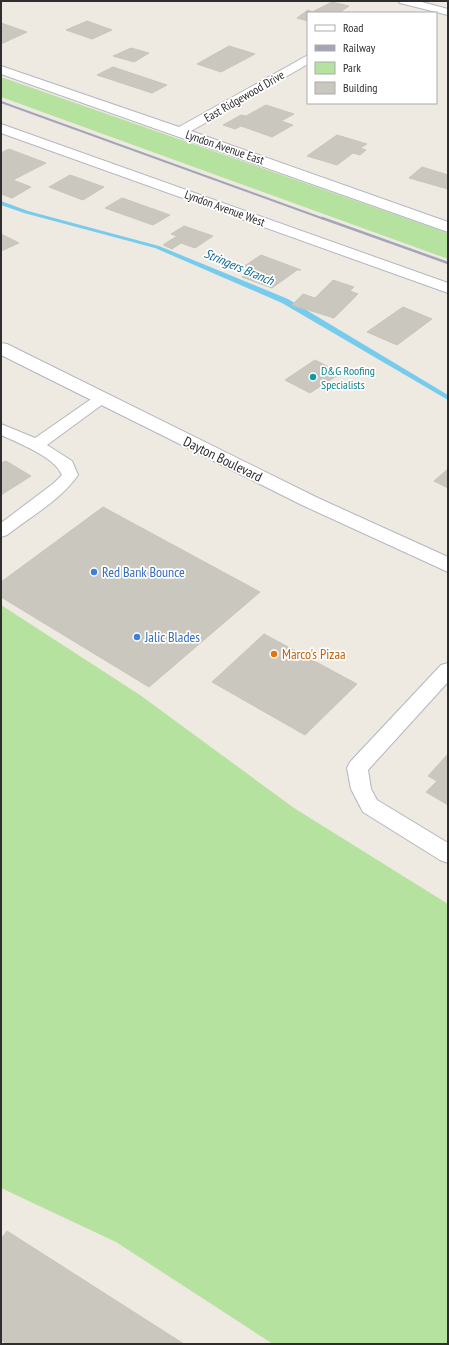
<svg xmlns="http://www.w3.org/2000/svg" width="449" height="1345" font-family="'PT Sans Narrow',sans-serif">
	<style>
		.green { fill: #b5e39f }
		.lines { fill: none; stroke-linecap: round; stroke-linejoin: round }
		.stream { fill: #77cced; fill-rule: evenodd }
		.building { fill: #cac7bf; stroke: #cac5ba }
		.lane-casing { stroke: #b4b6c0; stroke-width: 2 }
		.street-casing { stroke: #b4b6c0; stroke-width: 2 }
		.secondary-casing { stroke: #b4b6c0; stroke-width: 2 }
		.lane { fill: #fff; fill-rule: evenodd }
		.street { fill: #fff; fill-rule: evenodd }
		.secondary { fill: #fff; fill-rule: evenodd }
		.rail-far1 { stroke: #a3a6b7; stroke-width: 2 }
		.rail { stroke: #a3a6b7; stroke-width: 2.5 }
		.culture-dot { fill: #0f9aa8; stroke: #fff; stroke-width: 1.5 }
		.shop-dot { fill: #3f7fe0; stroke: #fff; stroke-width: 1.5 }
		.food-dot { fill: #e8710a; stroke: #fff; stroke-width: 1.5 }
		.labels { text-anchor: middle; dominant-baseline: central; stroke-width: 3.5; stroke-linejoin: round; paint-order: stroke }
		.far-street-label { font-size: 12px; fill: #2e2e2e; stroke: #fff }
		.far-culture-label { font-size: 12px; fill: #0d838f; stroke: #fff; text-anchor: start }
		.far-water-label { font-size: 13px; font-style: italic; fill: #106b9f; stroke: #fff }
		.street-label { font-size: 14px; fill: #2e2e2e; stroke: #fff }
		.shop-label { font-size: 14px; fill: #366cbe; stroke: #fff; text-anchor: start }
		.food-label { font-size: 14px; fill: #c56008; stroke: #fff; text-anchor: start }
	</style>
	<rect width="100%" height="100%" fill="#eee9e1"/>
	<g class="green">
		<path d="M1,77L448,233V259L1,97Z"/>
		<path d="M1,605L140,695L294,808L448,904V1344H273L116,1242L1,1188Z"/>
	</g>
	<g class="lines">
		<path class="stream" d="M1,201L28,211L159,246L288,299L448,395V400L282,303L155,248L24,213L1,205Z"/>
	</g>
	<g class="building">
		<path d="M332,2L349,6L339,13H308V21L297,18L308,10L312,12Z"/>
		<path d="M87,21L112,30L92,39L66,30Z"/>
		<path d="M1,23L27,32L1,44Z"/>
		<path d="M229,46L255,54L221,72L197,64Z"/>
		<path d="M131,48L149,53L134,62L113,56Z"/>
		<path d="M113,67L167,85L152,93L97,75Z"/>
		<path d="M266,105L294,114L281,121L293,125L272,137L241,126L235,129L223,125L241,115L246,116Z"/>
		<path d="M337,135L367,144L360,148L366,150L360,155L353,153L337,165L307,156Z"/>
		<path d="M9,149L46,163L13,180L31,187L12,198L1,194V153Z"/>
		<path d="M422,167L448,175V189L409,178Z"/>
		<path d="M70,175L104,187L83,200L49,187Z"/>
		<path d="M122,198L125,199L170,215L153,225L105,208Z"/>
		<path d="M184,226L213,236L195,248L181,243L172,249L163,245L177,236L171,234Z"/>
		<path d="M1,234L19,243L1,251Z"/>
		<path d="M261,255L301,270H297L272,288L242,277L251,270L243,267Z"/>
		<path d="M333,280L354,287L350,291L358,294L334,318L292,305L303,294L315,298Z"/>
		<path d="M403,307L432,319L397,345L367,332Z"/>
		<path d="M315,360L341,373L310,393L285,380Z"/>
		<path d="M6,461L31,476L1,495V463Z"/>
		<path d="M448,469V488L434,481Z"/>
		<path d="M103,507L260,592L149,687L1,597V582Z"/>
		<path d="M264,634L357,684L305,735L212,682Z"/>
		<path d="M448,754V805L426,792L437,781L428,776Z"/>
		<path d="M7,1231L184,1344H7L1,1340V1239Z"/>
	</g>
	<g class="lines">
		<g class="lane-casing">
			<g id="lane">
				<path d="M102,393L107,395L110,398L107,401L47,445L72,461L78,475C62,499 30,517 7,535L1,537V523L54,483L62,475C55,457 18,443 1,435V424L35,438L97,395Z"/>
				<path d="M448,663V682L368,770L371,789L377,800L448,843V863L440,860L363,812L351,789L347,768L350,762L441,665Z"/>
			</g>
		</g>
		<g class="street-casing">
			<g id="street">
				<path d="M398,1H418L448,9V15L400,3Z"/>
				<path d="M308,55V64L191,131L448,222V232L1,74V66L179,127Z"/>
				<path d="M1,124L448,283V293L1,133Z"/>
			</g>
		</g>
		<g class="secondary-casing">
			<path id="secondary" d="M1,343L7,344L318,498L448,557V572L304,506L1,355Z"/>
		</g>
		<use href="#lane" class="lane"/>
		<use href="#street" class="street"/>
		<use href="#secondary" class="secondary"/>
		<path class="rail-far1" d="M1,102L324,219"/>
		<path class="rail" d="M322,218L448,263"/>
	</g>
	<circle class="culture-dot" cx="313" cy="377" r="4"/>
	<g class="shop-dot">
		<circle cx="94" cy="572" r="4"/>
		<circle cx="137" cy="637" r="4"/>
	</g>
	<circle class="food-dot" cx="274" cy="654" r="4"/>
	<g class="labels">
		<g class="far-street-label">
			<text transform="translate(244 96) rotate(-30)">East Ridgewood Drive</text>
			<text transform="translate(225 147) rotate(19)">Lyndon Avenue East</text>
			<text transform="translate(225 208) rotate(20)">Lyndon Avenue West</text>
		</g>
		<g class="far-culture-label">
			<text x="321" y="370">D&amp;G Roofing<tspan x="321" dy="14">Specialists</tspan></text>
		</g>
		<g class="far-water-label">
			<text transform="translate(239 267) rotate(23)">Stringers Branch</text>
		</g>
		<g class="street-label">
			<text transform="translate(223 459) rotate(26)">Dayton Boulevard</text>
		</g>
		<g class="shop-label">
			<text x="102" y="572">Red Bank Bounce</text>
			<text x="145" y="637">Jalic Blades</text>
		</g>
		<g class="food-label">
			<text x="282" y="654">Marco's Pizaa</text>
		</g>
	</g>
	<rect width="449" height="1345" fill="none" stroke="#2e2e2e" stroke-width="4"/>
	<rect x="307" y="12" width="130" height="92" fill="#ffffff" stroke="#ababab"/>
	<rect x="315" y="25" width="20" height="6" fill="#ffffff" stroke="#ababab"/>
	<text x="343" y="32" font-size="12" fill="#2e2e2e">Road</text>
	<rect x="315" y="45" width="20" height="6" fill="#a3a6b7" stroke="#ababab"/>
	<text x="343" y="52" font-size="12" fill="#2e2e2e">Railway</text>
	<rect x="315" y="62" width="20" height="12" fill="#b5e39f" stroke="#ababab"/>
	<text x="343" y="72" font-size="12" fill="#2e2e2e">Park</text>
	<rect x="315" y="82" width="20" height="12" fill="#cac7bf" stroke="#ababab"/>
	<text x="343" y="92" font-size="12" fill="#2e2e2e">Building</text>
</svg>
